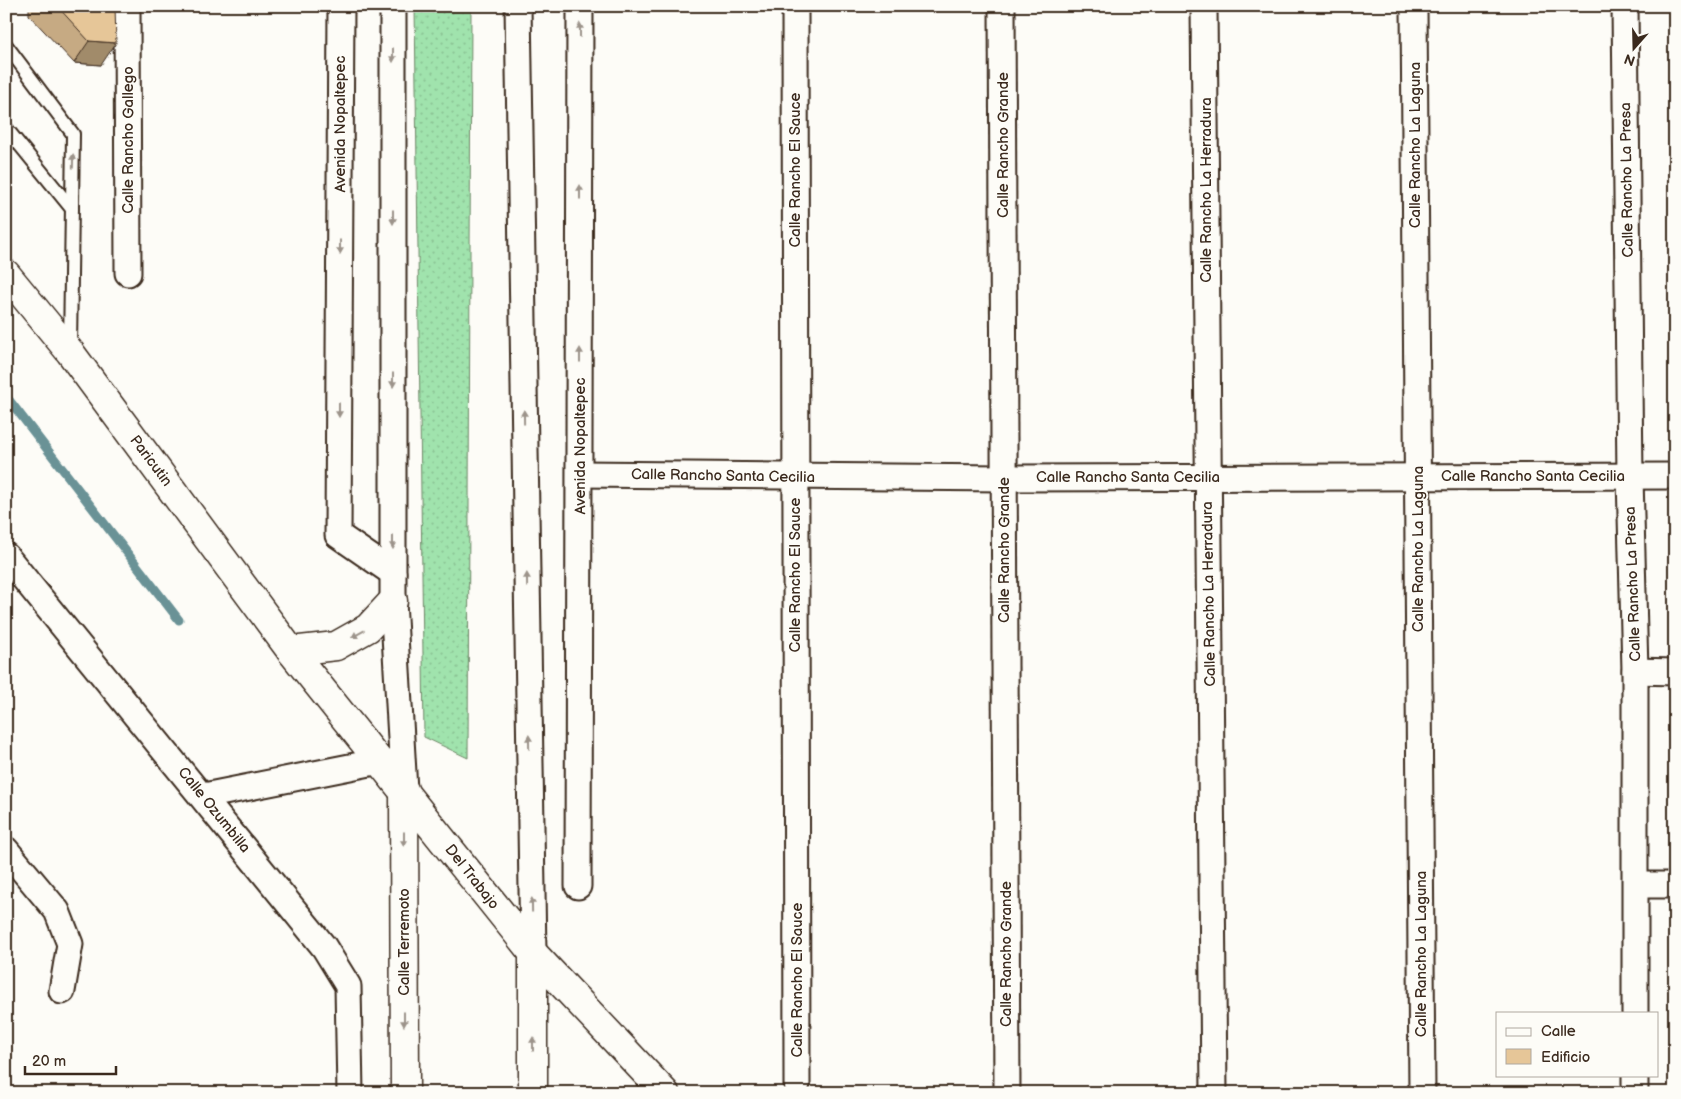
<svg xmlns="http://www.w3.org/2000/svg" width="1681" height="1099" font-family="'Balsamiq Sans',sans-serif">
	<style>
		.grass { fill: url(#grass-dots); stroke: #6e8666 }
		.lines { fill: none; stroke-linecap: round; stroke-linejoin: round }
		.stream { stroke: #6a9296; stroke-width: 9 }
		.service-casing { stroke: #3b2a1e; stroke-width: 16 }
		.minor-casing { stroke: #3b2a1e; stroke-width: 29 }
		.tertiary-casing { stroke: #3b2a1e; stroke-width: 31 }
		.secondary-casing { stroke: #3b2a1e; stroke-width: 31 }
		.service { stroke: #fdfcf7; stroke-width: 12 }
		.minor { stroke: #fdfcf7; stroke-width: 25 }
		.tertiary { stroke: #fdfcf7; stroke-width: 28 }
		.secondary { stroke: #fdfcf7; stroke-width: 28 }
		.wall { fill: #c6aa83; stroke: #3b2a1e }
		.shaded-wall { fill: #a18b6a; stroke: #3b2a1e }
		.building { fill: #e6c698; stroke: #3b2a1e }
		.oneway { fill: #9c938a }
		.labels { text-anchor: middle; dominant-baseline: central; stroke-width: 4; stroke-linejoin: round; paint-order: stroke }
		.street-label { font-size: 15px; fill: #3b2a1e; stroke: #fdfcf7 }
	</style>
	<defs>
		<pattern id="grass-dots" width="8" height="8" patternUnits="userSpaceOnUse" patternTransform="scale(1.25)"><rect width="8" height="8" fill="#a0e3ad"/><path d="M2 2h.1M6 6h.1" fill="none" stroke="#8bc394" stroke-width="1.8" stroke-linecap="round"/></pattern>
	</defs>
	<rect width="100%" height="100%" fill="#fdfcf7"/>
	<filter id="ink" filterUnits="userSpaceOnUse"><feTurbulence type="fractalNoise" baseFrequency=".02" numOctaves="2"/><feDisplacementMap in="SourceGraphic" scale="10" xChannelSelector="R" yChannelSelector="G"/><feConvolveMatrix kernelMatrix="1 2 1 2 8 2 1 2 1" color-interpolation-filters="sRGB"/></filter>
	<g filter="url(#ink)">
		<path class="grass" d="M415,6H471L468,758L424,737Z"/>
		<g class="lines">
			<path class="stream" d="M6,396L179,620"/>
			<g class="service-casing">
				<g id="service">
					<path d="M6,45L73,134L70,347"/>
					<path d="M6,128L72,209"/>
				</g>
			</g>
			<g class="minor-casing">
				<g id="minor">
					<path d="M127,6L128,273"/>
					<path d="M341,6L338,535L393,573"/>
					<path d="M393,6V601L404,790"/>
					<path d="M518,6L533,953"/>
					<path d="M795,6L797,1084"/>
					<path d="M1002,6L1007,1093"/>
					<path d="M1204,6L1214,1093"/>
					<path d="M1414,6L1422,1093"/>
					<path d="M1625,6L1630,477L1635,671V1013"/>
					<path d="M580,474L1004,478L1675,476"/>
					<path d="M6,556L324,947L348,986L350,1093"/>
					<path d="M1635,671L1675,672"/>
					<path d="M204,796L380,761"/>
					<path d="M6,850L57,911L70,944L62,991"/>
					<path d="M1636,885H1675"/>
					<path d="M578,886L580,6"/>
					<path d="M1635,1093V1075"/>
				</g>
			</g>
			<g class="tertiary-casing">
				<g id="tertiary">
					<path d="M404,790L405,1093"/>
					<path d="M533,953V1093"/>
				</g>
			</g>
			<g class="secondary-casing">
				<g id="secondary">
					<path d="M6,274L70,352L291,651L533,953L665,1093"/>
					<path d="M291,651L336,646L368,628L393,601"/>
				</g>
			</g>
			<use href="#service" class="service"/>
			<use href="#minor" class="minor"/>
			<use href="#tertiary" class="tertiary"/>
			<use href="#secondary" class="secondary"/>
		</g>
		<path class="wall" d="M29,6H115L101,65L74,63L29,15Z"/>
		<path class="shaded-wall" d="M89,41L116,43L101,65L74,63Z"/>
		<path class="building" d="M57,6H115L116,43L89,41Z"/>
		<defs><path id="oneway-solid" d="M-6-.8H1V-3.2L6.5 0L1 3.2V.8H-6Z" transform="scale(1.25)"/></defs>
		<g class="oneway">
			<use href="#oneway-solid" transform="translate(580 30) rotate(-90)"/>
			<use href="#oneway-solid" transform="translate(393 55) rotate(90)"/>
			<use href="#oneway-solid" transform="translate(73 161) rotate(-89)"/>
			<use href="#oneway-solid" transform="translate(580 192) rotate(-90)"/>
			<use href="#oneway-solid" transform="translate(393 217) rotate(90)"/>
			<use href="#oneway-solid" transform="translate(340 247) rotate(90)"/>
			<use href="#oneway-solid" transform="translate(580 355) rotate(-90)"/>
			<use href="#oneway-solid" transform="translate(393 380) rotate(90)"/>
			<use href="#oneway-solid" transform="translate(339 410) rotate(90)"/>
			<use href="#oneway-solid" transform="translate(524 417) rotate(-91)"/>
			<use href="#oneway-solid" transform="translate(393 542) rotate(90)"/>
			<use href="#oneway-solid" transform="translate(527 580) rotate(-91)"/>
			<use href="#oneway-solid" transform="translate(358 634) rotate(151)"/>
			<use href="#oneway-solid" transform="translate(529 742) rotate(-91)"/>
			<use href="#oneway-solid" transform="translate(404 839) rotate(90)"/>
			<use href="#oneway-solid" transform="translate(532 905) rotate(-91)"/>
			<use href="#oneway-solid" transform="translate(404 1019) rotate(90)"/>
			<use href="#oneway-solid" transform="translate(533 1044) rotate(-90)"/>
		</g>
	</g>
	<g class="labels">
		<g class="street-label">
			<text transform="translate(340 124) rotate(-90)">Avenida Nopaltepec</text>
			<text transform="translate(128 140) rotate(-90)">Calle Rancho Gallego</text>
			<text transform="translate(1003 145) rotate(-90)">Calle Rancho Grande</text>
			<text transform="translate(1415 145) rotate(-90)">Calle Rancho La Laguna</text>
			<text transform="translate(795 170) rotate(-90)">Calle Rancho El Sauce</text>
			<text transform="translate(1627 180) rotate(-91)">Calle Rancho La Presa</text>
			<text transform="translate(1206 190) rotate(-90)">Calle Rancho La Herradura</text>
			<text transform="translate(580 446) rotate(-90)">Avenida Nopaltepec</text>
			<text transform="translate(151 461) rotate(53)">Paricutin</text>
			<text transform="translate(723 476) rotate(1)">Calle Rancho Santa Cecilia</text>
			<text x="1533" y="476">Calle Rancho Santa Cecilia</text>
			<text x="1128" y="477">Calle Rancho Santa Cecilia</text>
			<text transform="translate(1418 549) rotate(-90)">Calle Rancho La Laguna</text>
			<text transform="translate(1004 550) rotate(-90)">Calle Rancho Grande</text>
			<text transform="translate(795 575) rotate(-90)">Calle Rancho El Sauce</text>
			<text transform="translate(1633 584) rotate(-92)">Calle Rancho La Presa</text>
			<text transform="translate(1209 594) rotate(-91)">Calle Rancho La Herradura</text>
			<text transform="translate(214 810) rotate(51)">Calle Ozumbilla</text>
			<text transform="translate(472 877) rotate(52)">Del Trabajo</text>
			<text transform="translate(404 942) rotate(-90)">Calle Terremoto</text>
			<text transform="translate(1006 954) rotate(-90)">Calle Rancho Grande</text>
			<text transform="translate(1421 954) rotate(-90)">Calle Rancho La Laguna</text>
			<text transform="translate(797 980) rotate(-90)">Calle Rancho El Sauce</text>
		</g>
	</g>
	<rect width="1681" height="1099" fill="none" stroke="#fdfcf7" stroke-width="25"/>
	<rect x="12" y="12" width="1656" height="1074" fill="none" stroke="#3b2a1e" stroke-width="2" filter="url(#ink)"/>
	<rect x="1496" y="1012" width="162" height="65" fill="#fdfcf7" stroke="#afa8a0"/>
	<rect x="1506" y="1028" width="25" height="8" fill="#fdfcf7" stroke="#afa8a0"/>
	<text x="1541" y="1036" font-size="15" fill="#3b2a1e">Calle</text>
	<rect x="1506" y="1049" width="25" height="15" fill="#e6c698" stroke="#afa8a0"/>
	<text x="1541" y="1062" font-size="15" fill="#3b2a1e">Edificio</text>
	<g transform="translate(1634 48) rotate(200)" stroke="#fdfcf7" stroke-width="4" paint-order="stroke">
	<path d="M0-4L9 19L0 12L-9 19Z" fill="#3b2a1e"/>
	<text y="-8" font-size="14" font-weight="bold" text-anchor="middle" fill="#3b2a1e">N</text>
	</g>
	<path d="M25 1066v8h91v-8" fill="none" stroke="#3b2a1e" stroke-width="2.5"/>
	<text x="32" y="1066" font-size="15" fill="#3b2a1e" stroke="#fdfcf7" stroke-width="4" paint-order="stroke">20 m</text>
</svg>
